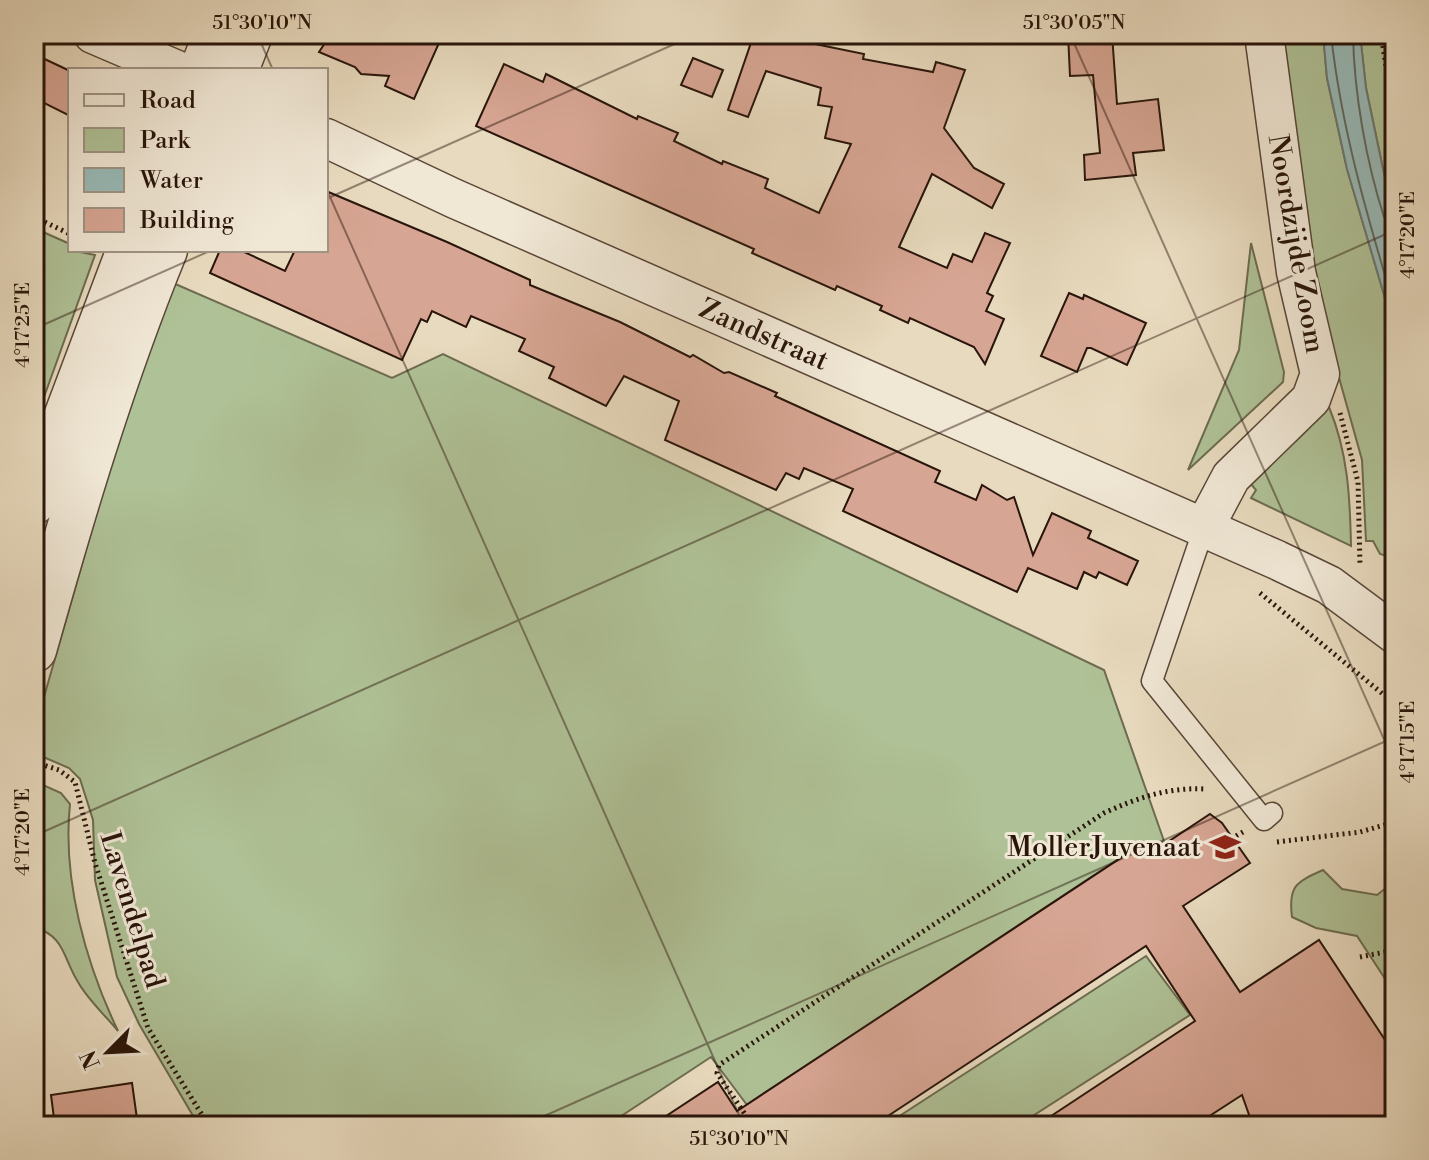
<svg xmlns="http://www.w3.org/2000/svg" width="1429" height="1160" font-family="'Libre Bodoni',serif">
	<style>
		.green { fill: #afc196; stroke: #6c6b50; stroke-width: 2 }
		.water { fill: #98bab8; stroke: #6c7872; stroke-width: 2 }
		.lines { fill: none; stroke-linecap: round; stroke-linejoin: round }
		.shore { stroke: #606861; stroke-width: 2 }
		.building { fill: #d7a593; stroke: #29150a; stroke-width: 2 }
		.service-casing { stroke: #594637; stroke-width: 23 }
		.minor-casing { stroke: #594637; stroke-width: 41 }
		.tertiary-casing { stroke: #594637; stroke-width: 47 }
		.path { stroke: #29150a; stroke-width: 5; stroke-dasharray: 2 4; stroke-linecap: butt }
		.service { stroke: #f0e7d5; stroke-width: 20 }
		.minor { stroke: #f0e7d5; stroke-width: 38 }
		.tertiary { stroke: #f0e7d5; stroke-width: 44 }
		.ticks { fill: none; stroke: #29150a; stroke-width: 2; stroke-opacity: 0.45 }
		.labels { text-anchor: middle; dominant-baseline: central; stroke-width: 6; stroke-linejoin: round; paint-order: stroke }
		.street-label { font-size: 28px; fill: #29150a; stroke: #f0e7d5 }
		.poi-label { font-size: 28px; fill: #29150a; stroke: #f0e7d5; text-anchor: end }
		.neatline { fill: none; stroke: #29150a; stroke-width: 3 }
		.ticks-label { font-size: 20px; text-anchor: middle; fill: #29150a }
	</style>
	<rect width="100%" height="100%" fill="#e8dabe"/>
	<filter id="stains"><feTurbulence type="fractalNoise" baseFrequency=".0025" numOctaves="4"/><feColorMatrix values="0 0 0 0 .2 0 0 0 0 .09 0 0 0 0 .02 0 0 0 .5 -.17"/></filter>
	<radialGradient id="worn" r=".72"><stop offset=".6" stop-color="#630" stop-opacity="0"/><stop offset="1" stop-color="#630" stop-opacity=".3"/></radialGradient>
	<g class="green">
		<path d="M1277,34H1323L1327,78L1347,169L1395,332V551L1387,556L1380,554L1373,541H1366L1362,460L1309,270Z"/>
		<path d="M1360,34H1395V226L1366,88Z"/>
		<path d="M34,228L70,244V250L95,255L34,425Z"/>
		<path d="M1251,243L1284,372L1283,382L1188,470L1239,350Z"/>
		<path d="M173,283L392,378L443,354L1104,670L1164,841L1152,848L1141,844L747,1105L711,1057L606,1126H199L139,1024L117,977L95,880L93,820L80,779L69,768L34,753V732L111,463Z"/>
		<path d="M1325,406L1329,407C1348,453 1350,497 1351,546L1251,498L1256,490L1250,483L1304,433Z"/>
		<path d="M34,781L61,793L70,804C62,880 86,964 118,1031C105,1015 88,1000 78,982C63,958 65,936 34,927Z"/>
		<path d="M1323,870L1342,889L1377,895L1395,881V994L1357,936L1316,928L1292,917C1288,886 1296,882 1323,870Z"/>
		<path d="M1146,956L1190,1015L1017,1126H904L898,1117Z"/>
	</g>
	<path class="water" d="M1323,34H1360L1366,88L1395,226V332L1347,169L1327,78Z"/>
	<g class="lines">
		<g class="shore">
			<path d="M1331,34C1341,128 1368,219 1395,309"/>
			<path d="M1353,34C1354,93 1366,161 1384,217L1395,222"/>
		</g>
	</g>
	<g class="building">
		<path d="M331,34H443L414,99L385,86L389,76L361,74L355,67L319,52Z"/>
		<path d="M754,34H818L815,44L864,54L863,59L933,72L936,62L965,70L944,128L974,168L1004,184L992,208L932,174L899,247L947,268L953,254L972,262L985,233L1010,243L987,293L993,296L986,311L1004,319L985,364L974,347L910,318L908,323L880,310L882,306L837,286L835,290L752,253L754,249L476,126L504,64L543,82L546,74L637,119L638,116L678,133L674,141L722,164L723,161L768,179L765,188L819,213L851,144L825,138L832,107L818,105L821,88L766,71L748,117L728,110Z"/>
		<path d="M1068,34H1112L1117,104L1158,99L1164,150L1133,153L1136,175L1085,180L1084,155L1100,153L1093,75L1070,76Z"/>
		<path d="M34,54L70,71V116L34,98Z"/>
		<path d="M693,58L723,70L712,97L681,85Z"/>
		<path d="M326,191L447,242L530,280V285L620,322L690,357L693,355L724,373L729,372L777,393L775,396L940,471L935,482L976,500L982,485L1007,500L1014,497L1033,555L1052,513L1091,531L1088,538L1138,561L1127,585L1099,572L1096,578L1084,572L1077,589L1028,568L1017,592L843,511L853,489L804,468L799,479L786,473L776,490L665,440L679,401L624,376L606,406L549,378L554,367L519,351L525,339L471,316L466,327L432,311L427,322L421,319L402,360L210,273L220,250H240L285,271L295,250H326Z"/>
		<path d="M1069,293L1083,299L1084,295L1146,323L1127,365L1091,348H1087L1077,372L1041,356Z"/>
		<path d="M1210,814L1222,823L1250,863L1183,906L1240,992L1319,940L1395,1055V1112L1375,1126H1253L1242,1095L1194,1126H1036L1195,1021L1146,946L888,1116L895,1126H651L718,1082L737,1111L1142,844L1148,842L1154,851Z"/>
		<path d="M132,1083L138,1126H55L51,1095Z"/>
	</g>
	<g class="lines">
		<g class="service-casing">
			<path id="service" d="M1204,528L1152,681L1264,820L1272,813"/>
		</g>
		<g class="minor-casing">
			<g id="minor">
				<path d="M93,34L177,70"/>
				<path id="s1" d="M326,138L453,198L1277,560L1329,585L1395,634"/>
				<path d="M1204,528L1231,477L1311,399L1320,374L1296,272L1264,34"/>
			</g>
		</g>
		<g class="tertiary-casing">
			<g id="tertiary">
				<path d="M202,70L216,34"/>
				<path d="M236,70L250,34"/>
				<path d="M34,502L129,250"/>
				<path d="M34,650C72,515 112,380 165,250"/>
			</g>
		</g>
		<g class="path">
			<path d="M1381,34L1395,124"/>
			<path d="M34,217L70,234"/>
			<path d="M1340,413L1358,482L1360,565"/>
			<path d="M1260,593L1395,704"/>
			<path d="M34,709L40,686"/>
			<path d="M34,762L59,770L75,782L95,863L148,1028L209,1126"/>
			<path d="M1231,839L1243,832"/>
			<path d="M1277,842L1360,832L1395,822"/>
			<path d="M1360,957L1395,950"/>
			<path d="M751,1123L717,1073L719,1065L1104,813C1137,798 1168,787 1205,789"/>
		</g>
		<use href="#service" class="service"/>
		<use href="#minor" class="minor"/>
		<use href="#tertiary" class="tertiary"/>
	</g>
	<path class="ticks" d="M257,34L273,70M1070,34L1395,764M326,188L744,1126M326,199L697,34M34,329L212,250M34,836L1395,230M522,1126L1395,737"/>
	<defs>
		<g id="school-bare" transform="scale(2.4)"><path d="M0-5L7-2L0 1L-7-2ZM-4 1L0 2.5L4 1V4Q0 6-4 4Z" fill="#8f2418" stroke="#f0e7d5" stroke-width="2.5" paint-order="stroke"/></g>
	</defs>
	<g fill-rule="evenodd">
		<use href="#school-bare" x="1225" y="847"/>
	</g>
	<g class="labels">
		<g class="street-label">
			<text transform="translate(1296 244) rotate(80)">Noordzijde Zoom</text>
			<text stroke="none"><textPath href="#s1" startOffset="480">Zandstraat</textPath></text>
			<text transform="translate(132 910) rotate(73)">Lavendelpad</text>
		</g>
		<g class="poi-label">
			<text x="1201" y="847">MollerJuvenaat</text>
		</g>
	</g>
	<rect width="1429" height="1160" fill="none" stroke="#e8dabe" stroke-width="88"/>
	<rect x="68" y="68" width="260" height="184" fill="#f0e7d5" stroke="#a09384" stroke-width="2"/>
	<rect x="84" y="94" width="40" height="12" fill="#f0e7d5" stroke="#a09384" stroke-width="2"/>
	<text x="140" y="108" font-size="24" fill="#29150a">Road</text>
	<rect x="84" y="128" width="40" height="24" fill="#afc196" stroke="#a09384" stroke-width="2"/>
	<text x="140" y="148" font-size="24" fill="#29150a">Park</text>
	<rect x="84" y="168" width="40" height="24" fill="#98bab8" stroke="#a09384" stroke-width="2"/>
	<text x="140" y="188" font-size="24" fill="#29150a">Water</text>
	<rect x="84" y="208" width="40" height="24" fill="#d7a593" stroke="#a09384" stroke-width="2"/>
	<text x="140" y="228" font-size="24" fill="#29150a">Building</text>
	<g transform="translate(108 1052) rotate(246)" stroke="#f0e7d5" stroke-width="6" paint-order="stroke">
	<path d="M0-6L14 30L0 20L-14 30Z" fill="#29150a"/>
	<text y="-12" font-size="22" font-weight="bold" text-anchor="middle" fill="#29150a">N</text>
	</g>
	<rect x="44" y="44" width="1341" height="1072" class="neatline"/>
	<g class="ticks-label">
		<text x="262" y="29">51°30'10"N</text>
		<text x="1074" y="29">51°30'05"N</text>
		<text transform="translate(1407 235) rotate(-90)" y="7">4°17'20"E</text>
		<text transform="translate(22 325) rotate(-90)" y="7">4°17'25"E</text>
		<text transform="translate(1407 742) rotate(-90)" y="7">4°17'15"E</text>
		<text transform="translate(22 832) rotate(-90)" y="7">4°17'20"E</text>
		<text x="739" y="1145">51°30'10"N</text>
	</g>
	<rect width="100%" height="100%" filter="url(#stains)"/>
	<rect width="100%" height="100%" fill="url(#worn)"/>
</svg>
